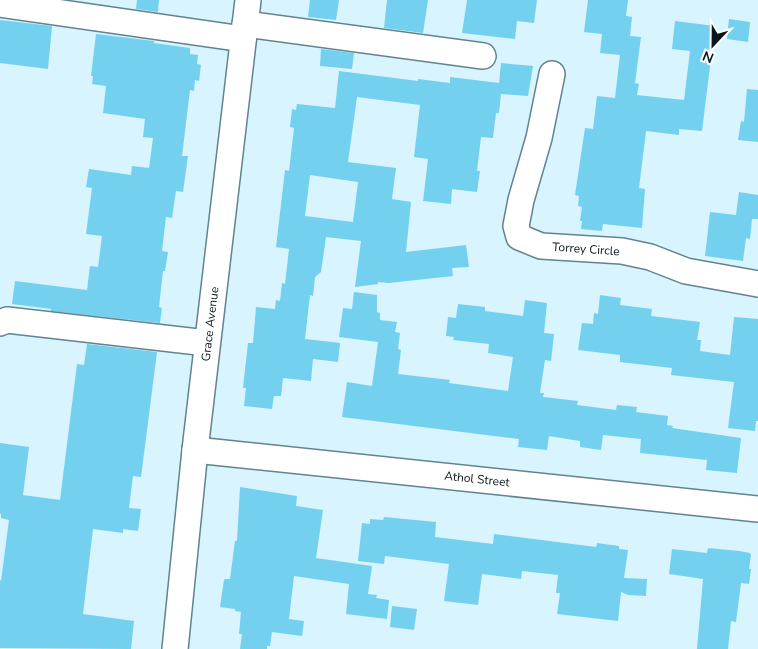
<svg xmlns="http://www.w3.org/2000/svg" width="758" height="649" font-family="'Nunito Sans',sans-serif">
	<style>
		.building { fill: #73d0ef; fill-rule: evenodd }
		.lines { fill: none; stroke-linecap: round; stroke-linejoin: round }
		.minor-casing { stroke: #62838f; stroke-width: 28 }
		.minor { stroke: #fff; stroke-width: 25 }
		.labels { text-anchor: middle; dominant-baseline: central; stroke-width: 5; stroke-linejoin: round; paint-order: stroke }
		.street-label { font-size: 12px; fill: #09161b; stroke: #fff }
	</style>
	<rect width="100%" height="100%" fill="#d7f4ff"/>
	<g class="building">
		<path d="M137,0H159L158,12L136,9Z"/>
		<path d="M310,0H339L336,20L308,17Z"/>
		<path d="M387,0H428L423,33L384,28Z"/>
		<path d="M467,0H537L534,23L517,21L515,39L462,33Z"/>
		<path d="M588,0H628L626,16L632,17L630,36L641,37L635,83L639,84L637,95L684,100L690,51L672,49L675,21L715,26L702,131L679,129V135L646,131L639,188L645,189L642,228L603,224L602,231L581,229L582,221H580L582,207L578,206L579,196L575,195L585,128L593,129L597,96L615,98L620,55L600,53L602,34L584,32Z"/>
		<path d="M729,19L750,22L748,42L727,39Z"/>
		<path d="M0,20L52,26L48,69L0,63Z"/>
		<path d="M96,34L154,41V43L190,48V54L198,55L197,64L201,65L199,81L195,80L194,91L190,90L182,156H188L183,192L176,191L172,218L166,217L162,251L168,252L165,271H163L159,307L162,308L160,323L51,311V309L12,304L15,281L87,290L90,266L98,267L102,236L86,234L92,188L86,187L89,169L131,175L132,166L149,168L153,138L143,137L145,119L103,113L106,86L92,84L93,76H91Z"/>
		<path d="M321,49L354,53L352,69L320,66Z"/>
		<path d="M501,63L533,66L528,96L501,94L499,113H496L493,138L481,137L477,171H480L477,192L452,189L451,204L423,201L428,159L414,157L420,105L357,97L348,162L396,168L392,199L411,202L406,252L466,245L469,267L452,268L453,276L389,283L378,282V284L355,287L361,241L326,237L321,272L315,277L313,296L310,295L305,339L340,343L338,362L313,359L311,381L283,378L281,396H274L272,409L244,406L246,388H243L248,343H253L256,307L275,309L276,300L280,301L282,283L285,284L289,249L276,247L285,170L289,171L294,128L290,127L292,109L296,110L297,104L335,108L339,71L418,81V79L450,83V77L499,83ZM310,175L358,182L353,222L305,216Z"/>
		<path d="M747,89L758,90V142L738,140L741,121L744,122Z"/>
		<path d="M739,192L758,195V219H752L750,239L746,238L743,261L705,256L710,212L736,215Z"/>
		<path d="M354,292L377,295V312L380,313V320L397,322L395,332L400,333L398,349L401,350L398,374L450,380L449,383L508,391L513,357L488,353L489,344L453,340L454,337L446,336L448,317L456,318L458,304L485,307V311L523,316L525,300L547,303L544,333L554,334L551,361L545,360L540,393H544L543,397L578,401L577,405L616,410L617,405L637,407L636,412L668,416L667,425L673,426L672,428L741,438L737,473L706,470L707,460L640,453L641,439L603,435L601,450L580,447V441L549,436L547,450L518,447L519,439L342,417L347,382L372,386L378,342L339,337L343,308L352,309Z"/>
		<path d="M600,295L621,298L620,305L652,309L651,316L700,322L697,340H701L700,351L730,355L734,317L758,319V421H756L755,431L728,428L734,382L671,375L672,368L620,362V355L578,350L582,323L593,324L594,313L598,314Z"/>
		<path d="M87,344L157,352L141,477L133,476L129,508L141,509L138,531L123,529V533L93,529L83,614L134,621L131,649L0,648V580L1,581L9,520L1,518V514H0V443L29,447L23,495L60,500L77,364L84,365Z"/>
		<path d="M240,487L297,496L296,506L323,510L316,558L372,566L368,594L377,595L376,598L389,600L387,619L346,614L349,584L294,576L289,619L304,621L302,636L272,632L270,646H267V649H240L242,634H239L241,612L235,611V609L220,607L224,580L225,579H230L235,541H237Z"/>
		<path d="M384,517L436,522L435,537L493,544L494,534L596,547L597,543L619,546V549L628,550L624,578L647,579L646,596L628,595L621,592L618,621L557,614L560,593H556L558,575L522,571L521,579L482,574L478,605L444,601L449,564L385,556L384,564L358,561L362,523L370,524V519L383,520Z"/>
		<path d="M708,548L739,551L750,553L751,555L749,569H751L749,584L741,583L736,622L731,621L728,649H697L703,579L669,574L672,549L707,553Z"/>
		<path d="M392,606L417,609L414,630L390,627Z"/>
	</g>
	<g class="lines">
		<g class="minor-casing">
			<g id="minor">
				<path d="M0,4L243,39"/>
				<path d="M245,24L483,56"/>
				<path d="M552,74L539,138L521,200L516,226L519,237L541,246L622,251L650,257L686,271L758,284"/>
				<path d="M0,323L7,320L207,343"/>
				<path d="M195,450L758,509"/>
				<path d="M175,649L195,450L248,0"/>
			</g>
		</g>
		<use href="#minor" class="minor"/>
	</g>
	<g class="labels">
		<g class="street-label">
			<text transform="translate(586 249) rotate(4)">Torrey Circle</text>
			<text transform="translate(210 324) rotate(-83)">Grace Avenue</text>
			<text transform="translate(477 479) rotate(6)">Athol Street</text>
		</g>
	</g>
	<g transform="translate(713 45) rotate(202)" stroke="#ffffff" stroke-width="4" paint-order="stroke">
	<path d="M0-4L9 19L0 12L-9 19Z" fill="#09161b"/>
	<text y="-8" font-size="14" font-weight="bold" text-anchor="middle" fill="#09161b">N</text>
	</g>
</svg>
